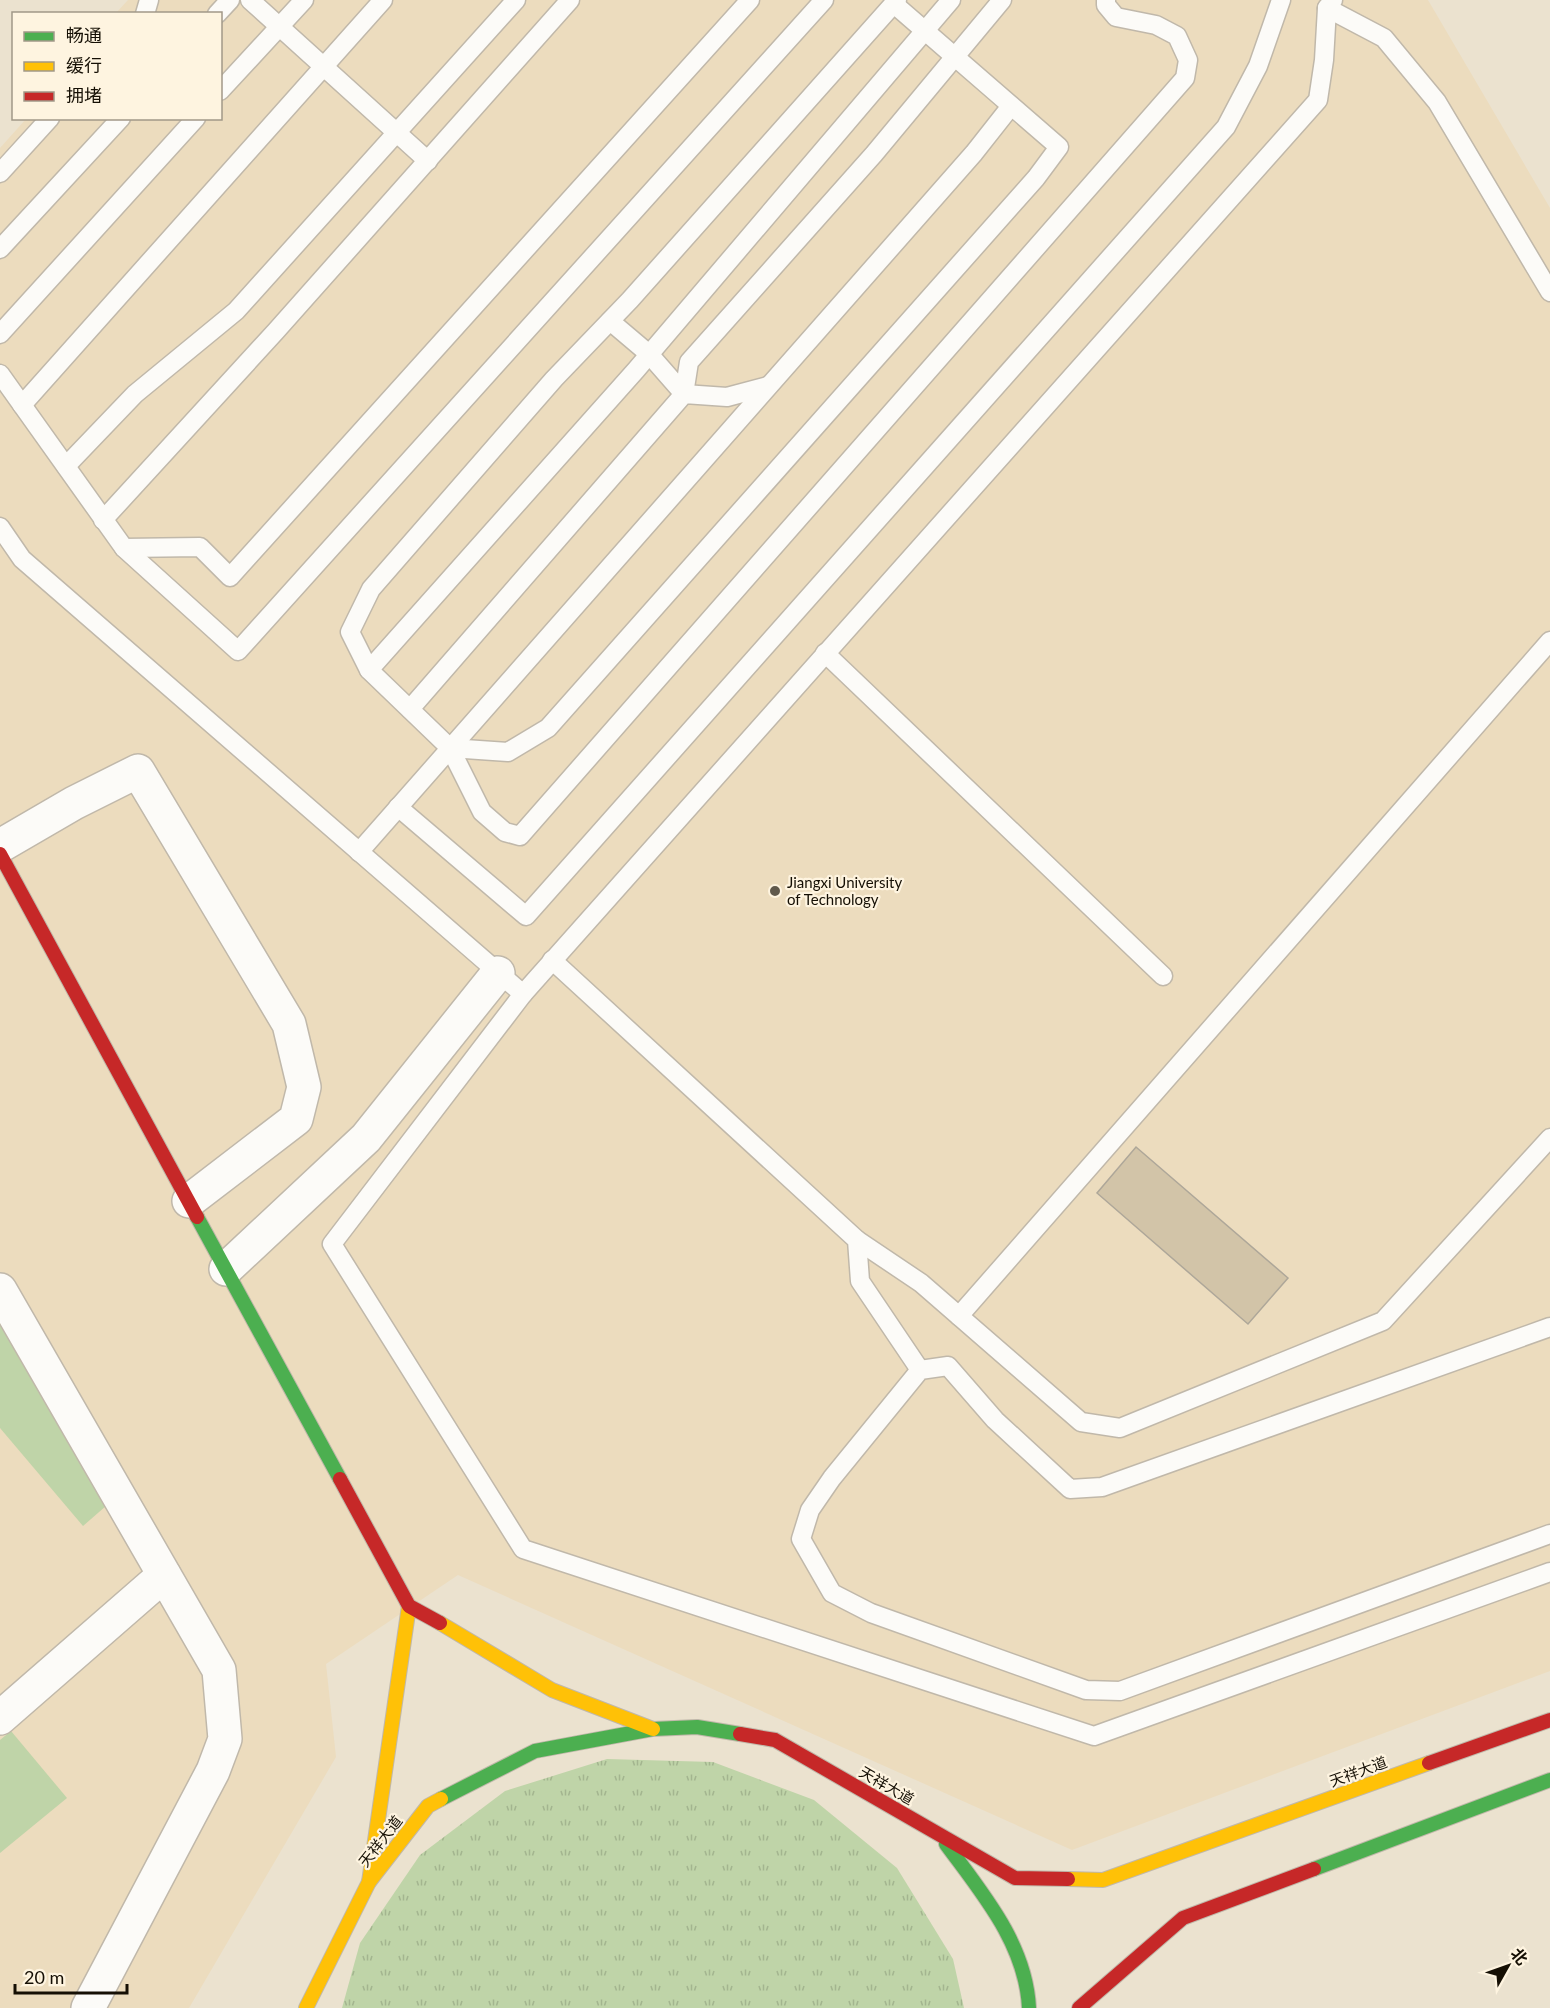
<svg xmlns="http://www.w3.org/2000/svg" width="1550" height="2008" font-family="Lato,'Noto Sans SC',sans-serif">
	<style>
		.built { fill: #ecdcbe }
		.park { fill: url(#park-tufts) }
		.garden { fill: #bfd4a8 }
		.building { fill: #d2c4a8; stroke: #aea799; stroke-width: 1.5 }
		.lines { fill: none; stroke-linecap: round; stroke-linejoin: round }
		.lane-casing { stroke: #c0b8aa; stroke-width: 21 }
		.street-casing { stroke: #c0b8aa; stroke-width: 36 }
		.fast-casing { stroke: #c0b8aa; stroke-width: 16 }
		.slow-casing { stroke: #c0b8aa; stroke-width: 16 }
		.jam-casing { stroke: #c0b8aa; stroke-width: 16 }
		.lane { stroke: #fcfbf8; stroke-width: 18 }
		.street { stroke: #fcfbf8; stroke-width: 33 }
		.fast { stroke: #4caf50; stroke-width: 14 }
		.slow { stroke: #ffc107; stroke-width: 14 }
		.jam { stroke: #c62828; stroke-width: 14 }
		.poi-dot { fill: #60594b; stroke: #fef4e0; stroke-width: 2 }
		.labels { text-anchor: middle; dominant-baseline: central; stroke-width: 4.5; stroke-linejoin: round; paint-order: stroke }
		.poi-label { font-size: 15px; fill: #150f04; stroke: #fef4e0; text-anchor: start }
		.street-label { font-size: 15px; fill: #150f04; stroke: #fef4e0 }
	</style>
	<defs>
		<pattern id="park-tufts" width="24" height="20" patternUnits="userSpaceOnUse" patternTransform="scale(1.5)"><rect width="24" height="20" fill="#bfd4a8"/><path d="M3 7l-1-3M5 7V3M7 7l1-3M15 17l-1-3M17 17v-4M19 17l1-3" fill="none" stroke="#a3b58f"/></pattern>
	</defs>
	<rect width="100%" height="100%" fill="#ebe2cf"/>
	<path class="built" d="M128,0H1428L1550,208V1671L1072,1850L458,1575L326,1664L336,1757L189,2008H0V148L26,119L220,118V14L116,13Z"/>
	<path class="park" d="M607,1759L713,1762L814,1800L897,1868L953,1959L964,2008H342L360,1943L420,1855L505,1791Z"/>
	<g class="garden">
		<path d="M0,1301L114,1499L83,1526L0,1428Z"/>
		<path d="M11,1731L67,1798L0,1853V1740Z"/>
	</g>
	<path class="building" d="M1136,1147L1288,1278L1248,1324L1097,1193Z"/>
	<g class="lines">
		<g class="lane-casing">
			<g id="lane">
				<path d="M250,0L428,161"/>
				<path d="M897,0L630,300L554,379L371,589L350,632L369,670L450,748L482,812L505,832L520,836L1185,78L1188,60L1177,36L1156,25L1116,17L1106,5V0"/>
				<path d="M1327,8L1384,38L1437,102L1550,292"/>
				<path d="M145,14L149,0"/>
				<path d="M217,14L230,0"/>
				<path d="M220,91L304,0"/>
				<path d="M0,173L50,118"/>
				<path d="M0,249L121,118"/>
				<path d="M610,321L649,354L684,394L689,362L874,154L1002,0"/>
				<path d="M0,334L196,118"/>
				<path d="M0,374L124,548L238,651L824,0"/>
				<path d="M22,405L383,0"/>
				<path d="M66,466L135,394L236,311L516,0"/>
				<path d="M103,520L276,331L570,0"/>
				<path d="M0,527L22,559L523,994L1318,100L1324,60L1327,8L1333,0"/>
				<path d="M124,548L200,547L230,577L750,0"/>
				<path d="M825,653L1163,976"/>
				<path d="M369,670L636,370L951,0"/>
				<path d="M410,709L684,394L727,397L768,386"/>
				<path d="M450,748L508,752L548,728L1036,178L1059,147L894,4"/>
				<path d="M398,807L526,916L1226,127L1258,66L1281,0"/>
				<path d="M359,852L974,153L1011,106"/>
				<path d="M552,960L857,1240L860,1281L920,1370"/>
				<path d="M523,994L332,1244L523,1549L1094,1736L1550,1572"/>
				<path d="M857,1240L921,1283L1081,1422L1120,1428L1383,1321L1550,1138"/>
				<path d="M959,1316L1550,641"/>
				<path d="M1550,1327L1102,1487L1070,1489L995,1420L948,1366L920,1370L832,1478L810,1510L801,1539L832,1593L871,1613L1086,1690L1120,1691L1550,1534"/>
			</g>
		</g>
		<g class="street-casing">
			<g id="street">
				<path d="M0,846L74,803L138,771L289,1024L304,1087L296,1119L189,1201"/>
				<path d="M226,1269L366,1138L498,973"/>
				<path d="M0,1290L219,1670L225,1739L213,1771L88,2008"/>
				<path d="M0,1718L164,1575"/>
			</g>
		</g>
		<g class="fast-casing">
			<g id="fast">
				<path d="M197,1217L340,1479"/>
				<path d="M441,1799L535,1751L653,1729L697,1727L740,1734"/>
				<path d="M946,1844C982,1893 1026,1944 1029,2008"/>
				<path d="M1314,1869L1550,1780"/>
			</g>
		</g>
		<g class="slow-casing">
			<g id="slow">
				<path d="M440,1623L552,1690L653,1729"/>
				<path d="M1068,1879L1103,1880L1429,1763"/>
				<path d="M369,1882L409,1606"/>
				<path d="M306,2008L369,1882L428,1806L441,1799"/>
			</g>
		</g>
		<g class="jam-casing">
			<g id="jam">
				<path d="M0,854L197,1217"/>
				<path d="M340,1479L409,1606L440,1623"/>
				<path d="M740,1734L775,1740L1015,1878L1068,1879"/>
				<path d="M1429,1763L1550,1720"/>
				<path d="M1079,2008L1183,1918L1314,1869"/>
			</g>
		</g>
		<use href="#lane" class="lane"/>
		<use href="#street" class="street"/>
		<use href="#fast" class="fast"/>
		<use href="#slow" class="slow"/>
		<use href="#jam" class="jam"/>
	</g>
	<circle class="poi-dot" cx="775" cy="891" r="6"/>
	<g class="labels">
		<g class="poi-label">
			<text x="787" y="882">Jiangxi University<tspan x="787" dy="17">of Technology</tspan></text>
		</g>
		<g class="street-label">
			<text transform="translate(1358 1771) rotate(-20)">天祥大道</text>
			<text transform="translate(887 1785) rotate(30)">天祥大道</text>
			<text transform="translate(380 1841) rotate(-52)">天祥大道</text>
		</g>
	</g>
	<rect x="12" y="12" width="210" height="108" fill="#fef4e0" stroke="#a19888" stroke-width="1.5"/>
	<rect x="24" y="32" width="30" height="9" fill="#4caf50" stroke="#a19888" stroke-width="1.5"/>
	<text x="66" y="42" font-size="18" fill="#150f04">畅通</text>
	<rect x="24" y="62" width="30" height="9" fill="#ffc107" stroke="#a19888" stroke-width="1.5"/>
	<text x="66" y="72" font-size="18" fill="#150f04">缓行</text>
	<rect x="24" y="92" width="30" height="9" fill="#c62828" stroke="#a19888" stroke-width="1.5"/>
	<text x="66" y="102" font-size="18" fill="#150f04">拥堵</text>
	<g transform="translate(1508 1966) rotate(50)" stroke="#fef4e0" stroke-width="4.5" paint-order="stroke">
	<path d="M0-4.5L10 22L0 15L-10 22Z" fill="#150f04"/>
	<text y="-9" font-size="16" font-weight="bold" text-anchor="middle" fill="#150f04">北</text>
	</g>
	<path d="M15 1984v9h112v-9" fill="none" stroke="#150f04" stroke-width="3"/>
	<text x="24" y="1984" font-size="18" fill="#150f04" stroke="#fef4e0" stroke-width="4.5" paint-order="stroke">20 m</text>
</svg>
